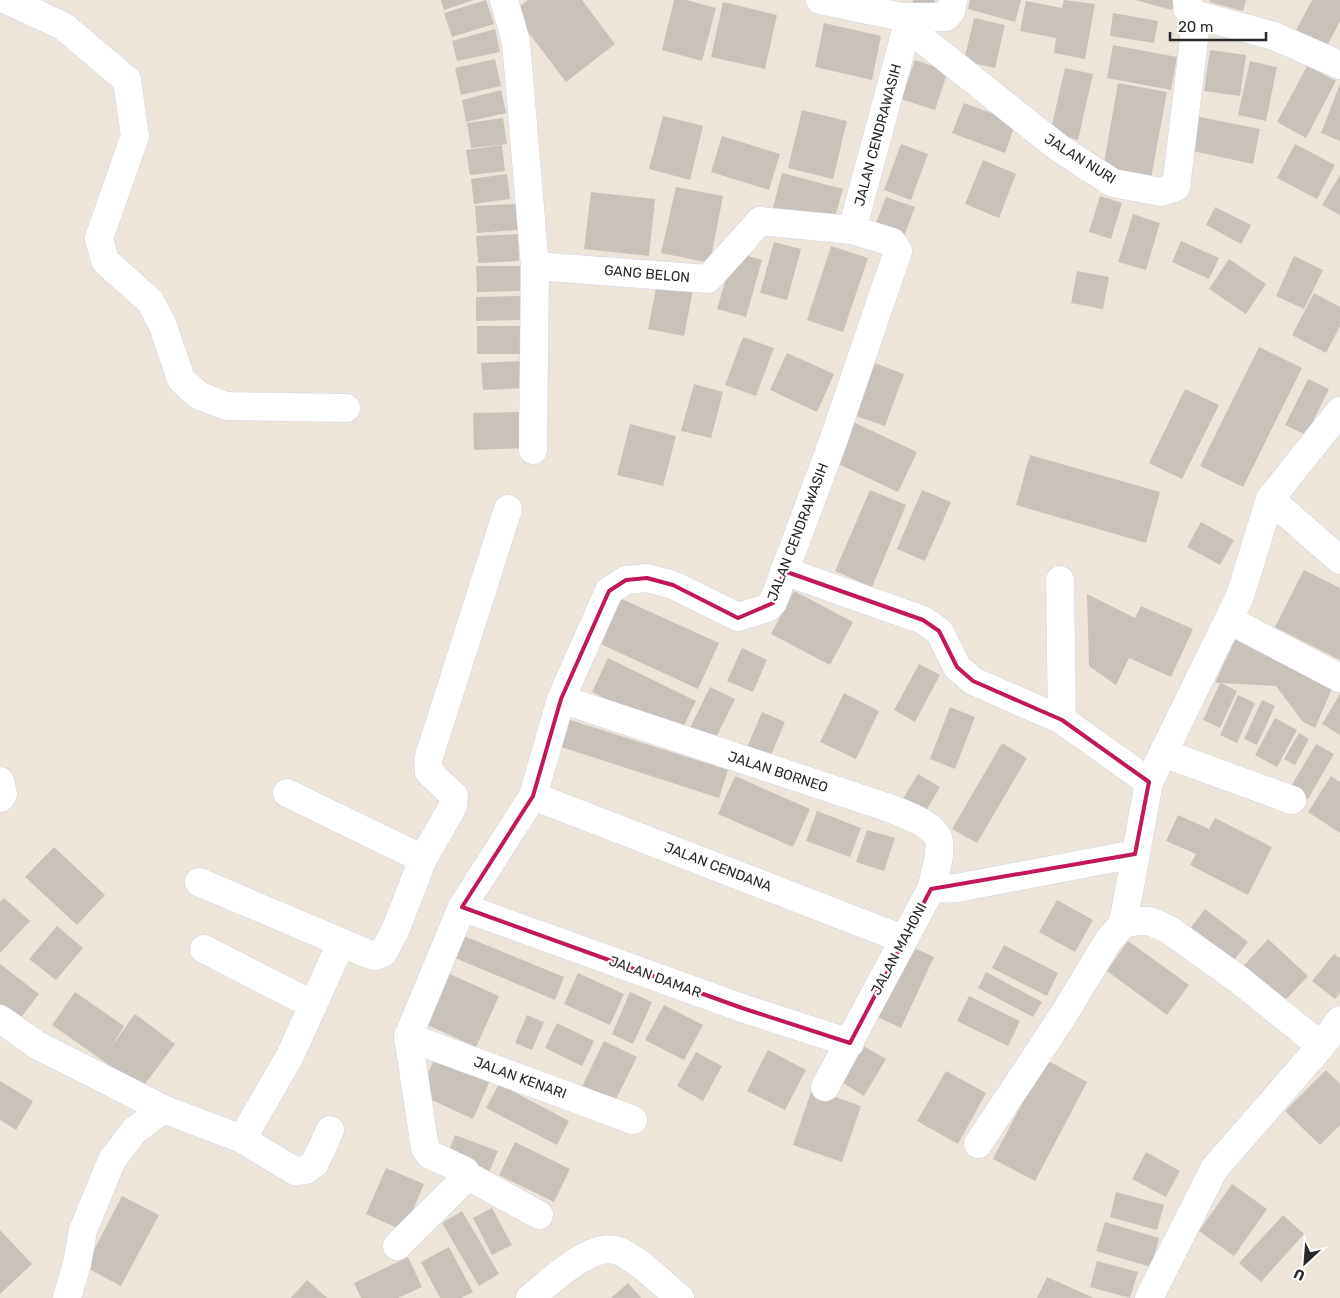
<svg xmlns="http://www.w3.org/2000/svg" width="1340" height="1298" font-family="Rubik,sans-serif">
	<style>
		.building { fill: #c9c2ba }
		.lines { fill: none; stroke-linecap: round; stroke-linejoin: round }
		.minor-casing { stroke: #cfd3e4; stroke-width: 29 }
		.minor { stroke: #fff; stroke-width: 28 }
		.marked { fill: none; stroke: #c2185b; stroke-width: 4; stroke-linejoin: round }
		.labels { text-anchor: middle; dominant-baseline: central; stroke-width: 4.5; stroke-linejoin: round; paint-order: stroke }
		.street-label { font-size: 14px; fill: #2a2a2a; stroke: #fff }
	</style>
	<rect width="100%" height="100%" fill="#eee5da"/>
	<g class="building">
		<path d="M441,0H474L444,10Z"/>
		<path d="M486,0L494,24L452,37L444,13Z"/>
		<path d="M528,0H582L615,44L566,82L513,12Z"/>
		<path d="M674,0H686L716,8L702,61L662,50Z"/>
		<path d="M913,0H935L933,10L912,5Z"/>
		<path d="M970,0H1021L1015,22L968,9Z"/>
		<path d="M1064,0L1095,4L1085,59L1054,53L1056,38L1020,31L1026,1L1062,8Z"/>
		<path d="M1135,0H1175L1172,10Z"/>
		<path d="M1210,0H1246L1243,11L1210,2Z"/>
		<path d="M1312,0H1340V21L1324,52L1293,36Z"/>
		<path d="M723,2L777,15L765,69L711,57Z"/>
		<path d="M1113,13L1158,21L1154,43L1110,36Z"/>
		<path d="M974,18L1005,25L995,68L964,61Z"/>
		<path d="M824,23L881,36L872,80L815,67Z"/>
		<path d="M495,29L500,52L457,61L452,41Z"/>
		<path d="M1113,45L1177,57L1171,90L1107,78Z"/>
		<path d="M1210,50L1246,55L1240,96L1204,91Z"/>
		<path d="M495,59L501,86L461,95L455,68Z"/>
		<path d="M915,60L948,71L935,110L901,99Z"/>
		<path d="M1250,61L1277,67L1266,121L1238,115Z"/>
		<path d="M1307,66L1336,81L1306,138L1277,122Z"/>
		<path d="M1065,68L1093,74L1078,140L1050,133Z"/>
		<path d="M1118,83L1167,92L1151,178L1103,169Z"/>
		<path d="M1340,84V141L1321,133Z"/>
		<path d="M501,90L506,113L466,122L462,100Z"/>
		<path d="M964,103L1016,122L1005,153L952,133Z"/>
		<path d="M802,110L847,121L833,179L788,168Z"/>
		<path d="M663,116L703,126L690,180L649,169Z"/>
		<path d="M1195,116L1260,129L1253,164L1188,150Z"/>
		<path d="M503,118L507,144L471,148L467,123Z"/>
		<path d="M722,136L780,154L769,190L711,172Z"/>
		<path d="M901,144L928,154L911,200L884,190Z"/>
		<path d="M1295,144L1335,165L1317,199L1277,178Z"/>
		<path d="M502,145L505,171L470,175L466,150Z"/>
		<path d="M983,160L1016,174L999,218L965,204Z"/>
		<path d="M782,173L843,189L832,227L772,211Z"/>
		<path d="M507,174L510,199L474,204L471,179Z"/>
		<path d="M1340,175V215L1322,205Z"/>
		<path d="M676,187L723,196L710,263L661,253Z"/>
		<path d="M591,192L655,199L649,256L584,249Z"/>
		<path d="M1100,196L1122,203L1111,239L1089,232Z"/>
		<path d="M886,197L915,207L903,239L874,228Z"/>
		<path d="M517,204L518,230L477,233L475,206Z"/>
		<path d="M1215,207L1251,225L1241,244L1206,225Z"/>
		<path d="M1133,214L1160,223L1146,270L1118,262Z"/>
		<path d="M518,234L519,261L478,263L476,236Z"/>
		<path d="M1181,241L1219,258L1209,279L1172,262Z"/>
		<path d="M774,242L801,249L787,300L760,293Z"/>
		<path d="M831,246L868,258L843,332L807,320Z"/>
		<path d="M734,252L762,260L746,317L717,309Z"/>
		<path d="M1294,256L1323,270L1304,309L1276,296Z"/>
		<path d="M1229,259L1266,284L1246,314L1209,289Z"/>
		<path d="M476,266H520V291L477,292Z"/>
		<path d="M1077,271L1109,277L1103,309L1071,303Z"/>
		<path d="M657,283L693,290L684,336L648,329Z"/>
		<path d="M1314,293L1340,307V326L1326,353L1292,335Z"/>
		<path d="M522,296L523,320L476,321V297Z"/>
		<rect x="477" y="326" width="47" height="28"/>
		<path d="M743,337L774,348L756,396L725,385Z"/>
		<path d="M1259,347L1302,368L1243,487L1200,466Z"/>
		<path d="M787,353L834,374L817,412L770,390Z"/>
		<path d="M523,361L525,388L483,390L481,363Z"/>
		<path d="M869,361L904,374L885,426L850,414Z"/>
		<path d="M1308,379L1329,389L1306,435L1285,425Z"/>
		<path d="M694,384L723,392L711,438L681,431Z"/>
		<path d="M1185,389L1219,405L1182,479L1149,463Z"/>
		<path d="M523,412L524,448L474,450L473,413Z"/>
		<path d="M851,421L917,452L898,492L832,461Z"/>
		<path d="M630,424L676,436L663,486L617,475Z"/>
		<path d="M1030,455L1160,492L1146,543L1016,505Z"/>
		<path d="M870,490L906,505L872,587L835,571Z"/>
		<path d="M922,490L951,502L925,561L897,549Z"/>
		<path d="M1201,522L1234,540L1220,565L1187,547Z"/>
		<path d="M1304,570L1340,588V660L1275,627Z"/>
		<path d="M794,591L853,622L830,665L771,634Z"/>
		<path d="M1087,594L1135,618L1141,606L1193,629L1171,677L1129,658L1116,685L1089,666Z"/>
		<path d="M613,595L719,643L698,689L592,640Z"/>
		<path d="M1236,638L1335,682L1315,728L1303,722L1276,686L1221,683L1237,691L1220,728L1203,720L1220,683H1215Z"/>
		<path d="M742,648L767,660L753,692L727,681Z"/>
		<path d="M608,658L696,701L679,735L592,692Z"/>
		<path d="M919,664L940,675L915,722L894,710Z"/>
		<path d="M710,687L735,699L711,748L686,736Z"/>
		<path d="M844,693L879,711L856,759L820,742Z"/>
		<path d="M1340,694V735L1322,724Z"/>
		<path d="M1238,695L1255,703L1237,743L1220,735Z"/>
		<path d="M1262,700L1275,706L1257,745L1244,739Z"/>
		<path d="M950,707L975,717L955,769L930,759Z"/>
		<path d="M762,712L785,722L768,762L745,752Z"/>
		<path d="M564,718L728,770L719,798L555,745Z"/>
		<path d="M1275,718L1297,730L1277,767L1255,755Z"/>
		<path d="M1299,733L1309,739L1295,765L1284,759Z"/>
		<path d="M1002,743L1027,758L977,843L952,829Z"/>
		<path d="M1316,744L1334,754L1308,799L1290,788Z"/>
		<path d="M918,774L940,787L922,818L899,805Z"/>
		<path d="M735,776L810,809L793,847L718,814Z"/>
		<path d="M1331,776L1340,782V833L1308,812Z"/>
		<path d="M817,811L861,828L850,857L806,841Z"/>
		<path d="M1178,815L1209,829L1215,818L1272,847L1248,895L1190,865L1196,854L1166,841Z"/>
		<path d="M867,830L895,838L884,871L856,862Z"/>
		<path d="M54,847L105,895L77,925L25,877Z"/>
		<path d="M4,898L30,921L0,953V902Z"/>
		<path d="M1057,900L1093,920L1075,952L1039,932Z"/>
		<path d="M1205,909L1248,942L1228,968L1185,935Z"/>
		<path d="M57,926L83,948L56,980L29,959Z"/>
		<path d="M452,931L564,977L555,1000L443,953Z"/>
		<path d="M1268,939L1308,976L1278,1008L1238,972Z"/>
		<path d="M1128,941L1189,985L1167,1015L1107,971Z"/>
		<path d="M904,943L934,957L901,1028L871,1014Z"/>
		<path d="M1004,945L1058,973L1047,996L992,968Z"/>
		<path d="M1334,954L1340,958V993L1335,999L1312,981Z"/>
		<path d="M0,964L39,994L16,1024L0,1012Z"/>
		<path d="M445,972L499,996L476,1047L423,1023Z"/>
		<path d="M986,972L1042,1002L1033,1017L978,988Z"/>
		<path d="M578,973L624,994L610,1025L564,1004Z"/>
		<path d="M75,992L124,1026L111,1047L135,1014L175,1044L142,1088L52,1025Z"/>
		<path d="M630,992L652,1002L633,1044L612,1034Z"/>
		<path d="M969,996L1020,1021L1008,1046L957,1021Z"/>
		<path d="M664,1005L703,1025L684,1060L645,1040Z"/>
		<path d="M527,1015L544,1022L532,1050L515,1043Z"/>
		<path d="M557,1023L594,1041L582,1066L545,1048Z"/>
		<path d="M853,1040L886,1059L864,1096L832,1076Z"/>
		<path d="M604,1041L637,1057L613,1105L581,1089Z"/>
		<path d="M768,1050L806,1070L785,1110L747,1091Z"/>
		<path d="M696,1052L722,1066L703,1101L677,1086Z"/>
		<path d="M437,1053L491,1078L473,1119L419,1094Z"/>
		<path d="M1045,1059L1087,1082L1035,1181L993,1159Z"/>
		<path d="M1326,1070L1340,1084V1125L1320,1145L1285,1111Z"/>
		<path d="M946,1071L986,1093L958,1144L917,1121Z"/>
		<path d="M0,1081L33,1101L16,1130L0,1120Z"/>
		<path d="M499,1084L569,1121L557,1145L486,1108Z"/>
		<path d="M812,1089L861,1106L842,1162L793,1145Z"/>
		<path d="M455,1135L498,1151L487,1177L445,1160Z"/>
		<path d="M515,1142L570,1169L554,1202L499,1175Z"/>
		<path d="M1146,1152L1180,1171L1166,1197L1132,1179Z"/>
		<path d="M386,1168L424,1184L404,1231L366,1214Z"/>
		<path d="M1232,1184L1267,1209L1234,1256L1199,1231Z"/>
		<path d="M1116,1192L1164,1205L1157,1230L1110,1217Z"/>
		<path d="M122,1196L159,1215L121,1286L85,1267Z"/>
		<path d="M492,1208L512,1245L492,1255L473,1218Z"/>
		<path d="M462,1211L499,1274L479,1286L442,1223Z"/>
		<path d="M1283,1215L1304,1234L1261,1282L1239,1263Z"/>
		<path d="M1105,1222L1159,1238L1151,1267L1096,1251Z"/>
		<path d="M0,1230L32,1264L0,1294Z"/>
		<path d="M449,1247L473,1292L461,1298H440L421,1262Z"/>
		<path d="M408,1257L422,1287L398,1298H361L354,1283Z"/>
		<path d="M1097,1261L1138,1272L1130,1298L1090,1287Z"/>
		<path d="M1047,1277L1094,1298H1037Z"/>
		<path d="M307,1280L327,1298H291Z"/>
		<path d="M628,1283L641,1298H611Z"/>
	</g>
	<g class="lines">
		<g class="minor-casing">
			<g id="minor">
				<path d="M7,0L63,26L127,80L135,136L99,238L105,261L150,301L163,326L181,379L198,395L226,406L346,408"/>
				<path d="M504,0L516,42L535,266L533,450"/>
				<path d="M820,0L902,17L907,27L1059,148L1113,183L1161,192L1176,187L1197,15"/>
				<path d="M1187,1L1188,10L1197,15L1274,36L1340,65"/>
				<path d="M902,17H946L951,11L953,0"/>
				<path d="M535,266L708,279L760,221L852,230"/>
				<path d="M1270,499L1340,560"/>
				<path d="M784,571L923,620L939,631L957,667L973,681L1062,720L1149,782"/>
				<path d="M1060,580L1062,720"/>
				<path d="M1229,620L1340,678"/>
				<path d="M561,699L892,809C946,831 946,834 931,889L825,1087"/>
				<path d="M1163,753L1292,800"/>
				<path d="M0,781L3,794L0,798"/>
				<path d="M287,793L423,859"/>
				<path d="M533,796L903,939"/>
				<path d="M199,882L366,953L376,956L383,953L395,931L423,859L453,806L454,796L429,772L428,760L508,509"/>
				<path d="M931,889L957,888L1135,854"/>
				<path d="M462,907L742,1008L850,1043"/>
				<path d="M1123,924L1149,782L1240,596L1270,499L1340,411"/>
				<path d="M204,949L313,1005"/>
				<path d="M0,1019L37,1045L163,1109"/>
				<path d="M408,1037L633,1120"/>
				<path d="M242,1139L290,1056L341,943"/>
				<path d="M978,1144L1064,1014L1108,941L1123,924L1136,921H1149L1168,929L1238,979L1321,1046"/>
				<path d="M468,1176L539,1215"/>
				<path d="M397,1246L468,1176L465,1171L429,1154L425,1148L408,1037L462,907L533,796L561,699L609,591L626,580L647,578L673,585L738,617L767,608L773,602L831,447L898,251L892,242L852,230L907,27"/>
				<path d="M67,1298L77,1264L83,1230L112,1160L134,1131L163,1109L242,1139L295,1171L306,1170L315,1163L330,1130"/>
				<path d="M530,1298C549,1283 590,1243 615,1250C636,1256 662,1284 680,1298"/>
				<path d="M1149,1298L1214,1169L1321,1046L1340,1020"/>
			</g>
		</g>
		<use href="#minor" class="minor"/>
	</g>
	<path class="marked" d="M784,571L923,620L939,631L957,667L973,681L1062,720L1149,782L1135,854L931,889L850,1043L742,1008L462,907L533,796L561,699L609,591L626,580L647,578L673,585L738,618L773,603Z"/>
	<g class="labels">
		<g class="street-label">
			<text transform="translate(878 135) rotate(-75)">JALAN CENDRAWASIH</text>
			<text transform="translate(1080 159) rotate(32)">JALAN NURI</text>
			<text transform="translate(647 274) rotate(5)">GANG BELON</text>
			<text transform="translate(798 532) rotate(-69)">JALAN CENDRAWASIH</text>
			<text transform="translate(778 772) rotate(18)">JALAN BORNEO</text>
			<text transform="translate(718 867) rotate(21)">JALAN CENDANA</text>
			<text transform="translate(899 949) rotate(-62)">JALAN MAHONI</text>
			<text transform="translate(655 977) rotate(20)">JALAN DAMAR</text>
			<text transform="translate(520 1078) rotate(20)">JALAN KENARI</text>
		</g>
	</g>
	<g transform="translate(1305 1263) rotate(206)" stroke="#ffffff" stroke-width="4" paint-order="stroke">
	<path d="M0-4L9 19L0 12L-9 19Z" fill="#2a2a2a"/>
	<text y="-8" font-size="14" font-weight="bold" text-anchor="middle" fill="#2a2a2a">U</text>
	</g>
	<path d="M1170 32v8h96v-8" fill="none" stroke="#2a2a2a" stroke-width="2.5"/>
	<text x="1178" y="32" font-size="15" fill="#2a2a2a" stroke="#ffffff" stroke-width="4" paint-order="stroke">20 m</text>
</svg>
